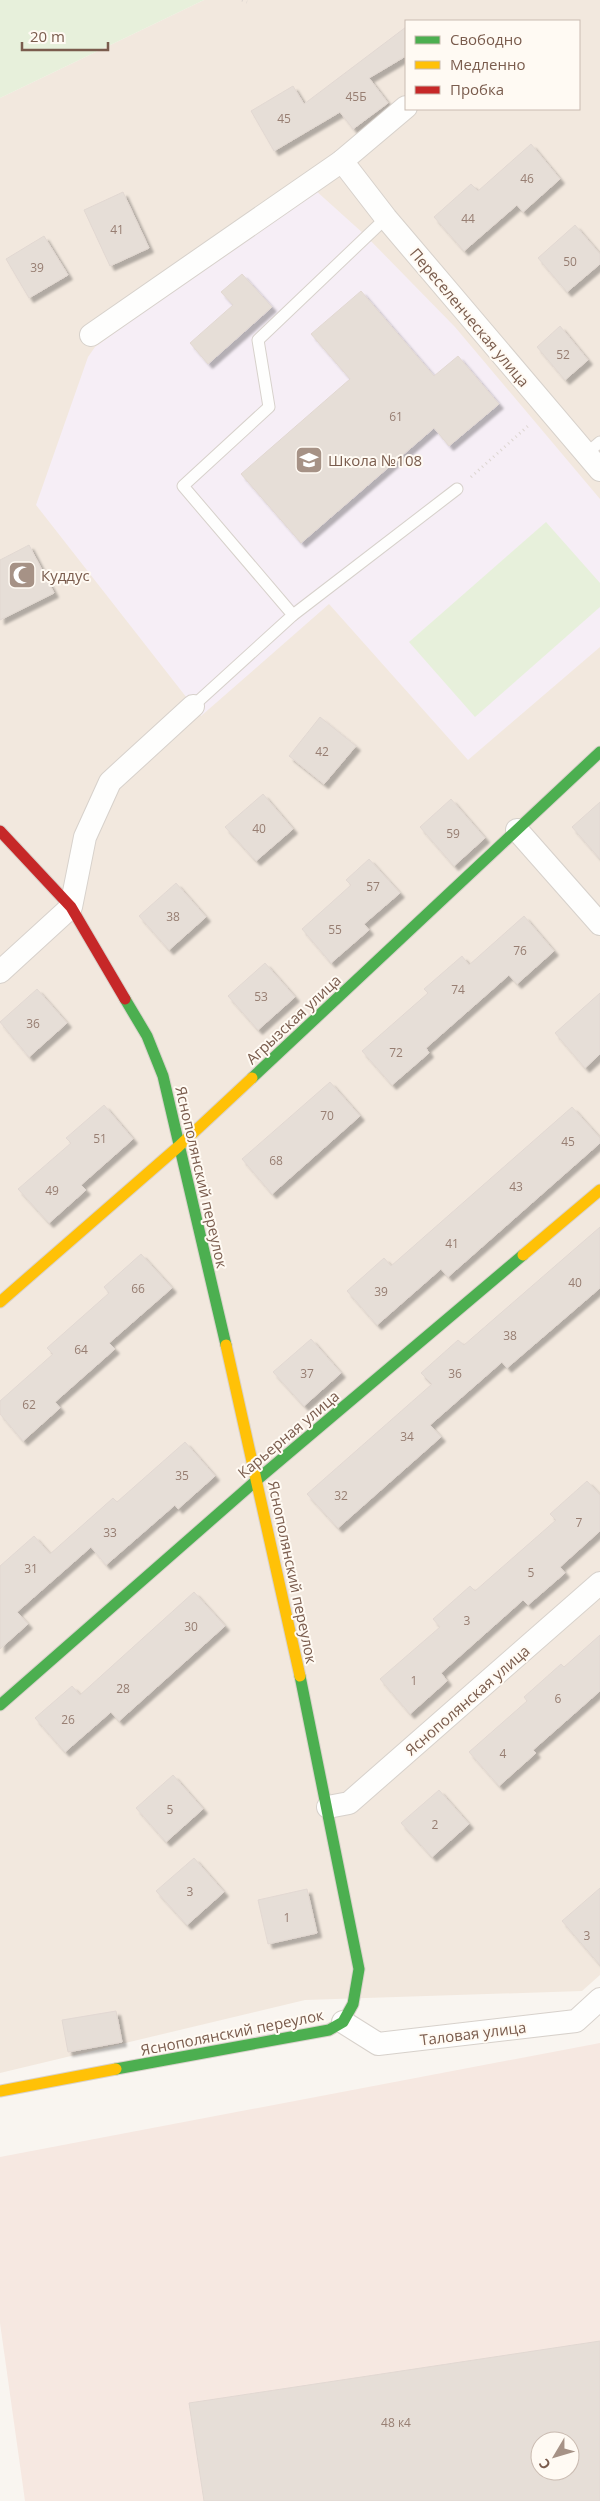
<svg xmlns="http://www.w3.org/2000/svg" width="600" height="2501" font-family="'Open Sans',sans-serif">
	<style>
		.residential { fill: #f2e8de; fill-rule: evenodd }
		.commercial { fill: #f6e8e1; fill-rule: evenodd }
		.education { fill: #f6eef6 }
		.green { fill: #e7f0db }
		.building { fill: #e6ded7; stroke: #e2d8d2; fill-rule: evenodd; filter: url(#shadow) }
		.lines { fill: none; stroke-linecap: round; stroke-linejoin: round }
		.lane-casing { stroke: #d7d1cb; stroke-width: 13 }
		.street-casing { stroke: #d7d1cb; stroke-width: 24 }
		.fast-casing { stroke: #d9d2cb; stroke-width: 13 }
		.slow-casing { stroke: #d9d2cb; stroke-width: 13 }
		.jam-casing { stroke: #d9d2cb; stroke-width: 13 }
		.path { stroke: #dcd5d0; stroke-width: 3; stroke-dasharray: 1 4; stroke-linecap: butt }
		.lane { stroke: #fefefd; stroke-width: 11 }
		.street { stroke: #fefefd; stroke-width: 22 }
		.fast { stroke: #4caf50; stroke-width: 11 }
		.slow { stroke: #ffc107; stroke-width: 11 }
		.jam { stroke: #c62828; stroke-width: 11 }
		.labels { text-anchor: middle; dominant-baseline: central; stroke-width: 4; stroke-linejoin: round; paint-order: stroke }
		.number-label { font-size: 12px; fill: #977e72 }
		.street-label { font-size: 15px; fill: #7a5c4d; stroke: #fffaf3 }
		.poi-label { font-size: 15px; fill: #7a5c4d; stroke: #fffaf3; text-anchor: start }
	</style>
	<defs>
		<filter id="shadow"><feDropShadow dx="4.5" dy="4.5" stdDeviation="1" flood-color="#0004"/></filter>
	</defs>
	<rect width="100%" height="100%" fill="#f9f5f0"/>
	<path class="residential" d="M204,0H600V1975L582,1991L305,2000L0,2073V98ZM406,21H579V109H406Z"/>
	<path class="commercial" d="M600,2043V2501H25L0,2323V2157ZM540,2441H570V2471H540Z"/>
	<path class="education" d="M314,189L365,235L455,327L600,499V647L468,760L329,604L201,716L36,505L88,357L95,347Z"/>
	<g class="green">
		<path d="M0,0H204L0,98Z"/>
		<path d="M546,522L600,583V607L475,717L409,642Z"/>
	</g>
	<g class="building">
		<path d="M406,27V56L369,78L388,103L353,129L340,112L274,151L251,111L293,86L304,104Z"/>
		<path d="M531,144L560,179L523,212L517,205L464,251L434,217L471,184L478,191Z"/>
		<path d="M123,192L149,248L110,266L84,210Z"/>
		<path d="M575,225L600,254V264L567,292L538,258Z"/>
		<path d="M44,236L68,275L29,298L6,259Z"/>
		<path d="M242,274L272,307L208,364L190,343L233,305L221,292Z"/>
		<path d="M361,291L434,376L458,356L499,404L449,446L434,428L301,543L241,474L350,379L311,334Z"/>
		<path d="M560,326L588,360L565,380L537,347Z"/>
		<path d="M29,545L54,593L0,620V560Z"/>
		<path d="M320,717L356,746L324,784L289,756Z"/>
		<path d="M263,794L293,829L256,861L225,827Z"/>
		<path d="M451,799L485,838L454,866L420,827Z"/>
		<path d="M600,802V859L572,827Z"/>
		<path d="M369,859L400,893L364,924L369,930L331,963L302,929L351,885L346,880Z"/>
		<path d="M176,883L206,917L169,950L139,916Z"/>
		<path d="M524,916L554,951L517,984L509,975L426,1048L429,1053L392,1085L362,1051L428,993L424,989L462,956L469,965Z"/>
		<path d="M265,963L295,997L258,1030L228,996Z"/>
		<path d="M37,989L67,1023L29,1057L0,1022Z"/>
		<path d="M600,993V1054L585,1068L555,1033Z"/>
		<path d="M330,1082L360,1116L272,1194L242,1159Z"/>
		<path d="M104,1105L133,1139L81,1185L86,1190L49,1223L18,1189L71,1143L66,1138Z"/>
		<path d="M572,1107L600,1138V1143L448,1277L441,1269L377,1325L347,1291L384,1258L391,1266Z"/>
		<path d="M600,1227V1288L507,1368L502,1362L430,1425L441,1437L338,1528L307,1494L432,1384L421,1373L458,1340L464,1345Z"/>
		<path d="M141,1254L172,1288L109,1343L115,1349L55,1402L60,1408L23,1441L0,1414V1401L53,1354L47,1348L109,1293L104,1287Z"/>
		<path d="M311,1339L341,1373L304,1406L273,1372Z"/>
		<path d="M185,1442L215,1476L178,1509L175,1505L106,1565L91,1547L17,1612L28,1624L0,1649V1566L34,1536L50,1554L113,1498L117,1502Z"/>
		<path d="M587,1481L600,1495V1531L560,1567L565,1573L528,1605L523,1600L441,1673L447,1681L410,1714L380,1679L440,1627L433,1619L470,1586L475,1591L556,1520L550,1514Z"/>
		<path d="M194,1592L225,1626L119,1721L111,1712L65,1752L35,1718L72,1686L80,1695Z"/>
		<path d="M600,1635V1691L533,1750L536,1753L499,1786L469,1752L527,1701L524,1697L561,1664L564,1667Z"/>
		<path d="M173,1775L203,1809L166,1842L136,1808Z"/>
		<path d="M439,1790L469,1824L432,1857L401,1823Z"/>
		<path d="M194,1858L224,1892L187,1925L156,1891Z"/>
		<path d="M600,1888V1965L562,1921Z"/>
		<path d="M307,1889L317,1933L268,1944L258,1900Z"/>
		<path d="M116,2011L122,2042L68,2052L62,2020Z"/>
		<path d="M600,2341V2501H204L189,2403ZM540,2441H570V2471H540Z"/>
	</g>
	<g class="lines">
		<g class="lane-casing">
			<g id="lane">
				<path d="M586,454L600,442"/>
				<path d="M293,615L457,489"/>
				<path d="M193,706L293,615L183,486L269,407L258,340L386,218"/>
			</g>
		</g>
		<g class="street-casing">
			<g id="street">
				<path d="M342,161L386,218L600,470"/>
				<path d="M91,335L342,161L406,107"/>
				<path d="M517,830L600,924"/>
				<path d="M0,972L71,907L85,837L110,782L193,706"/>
				<path d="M328,1807L349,1803L600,1583"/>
				<path d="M343,2022L378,2044L576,2021L600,1999"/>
			</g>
		</g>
		<g class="fast-casing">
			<g id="fast">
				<path d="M125,999L147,1036L163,1076L226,1345"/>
				<path d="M252,1078L600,752"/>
				<path d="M0,1705L258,1479L523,1255"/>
				<path d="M116,2069L329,2030L343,2022L353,2004L359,1969L300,1676"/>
			</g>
		</g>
		<g class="slow-casing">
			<g id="slow">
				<path d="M523,1255L600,1190"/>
				<path d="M0,1302L178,1147L252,1078"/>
				<path d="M226,1345L300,1676"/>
				<path d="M0,2091L116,2069"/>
			</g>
		</g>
		<g class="jam-casing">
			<path id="jam" d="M0,831L71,907L125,999"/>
		</g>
		<g class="path">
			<path d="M242,0L247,2"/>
			<path d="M471,477L528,426"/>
		</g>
		<use href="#lane" class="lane"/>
		<use href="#street" class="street"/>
		<use href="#fast" class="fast"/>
		<use href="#slow" class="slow"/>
		<use href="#jam" class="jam"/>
	</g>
	<defs>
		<g id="school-square" transform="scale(1.4375)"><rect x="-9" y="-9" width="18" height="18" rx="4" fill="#a69286" stroke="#fffaf3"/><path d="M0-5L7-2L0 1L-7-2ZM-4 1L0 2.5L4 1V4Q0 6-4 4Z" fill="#fff"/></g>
		<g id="mosque-square" transform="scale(1.4375)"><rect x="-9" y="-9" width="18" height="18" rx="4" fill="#a69286" stroke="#fffaf3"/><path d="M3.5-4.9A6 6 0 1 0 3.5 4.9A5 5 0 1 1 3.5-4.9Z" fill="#fff"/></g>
	</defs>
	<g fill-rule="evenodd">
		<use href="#school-square" x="309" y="460"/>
		<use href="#mosque-square" x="22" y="575"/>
	</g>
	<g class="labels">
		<g class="number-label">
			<text x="356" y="96">45Б</text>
			<text x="284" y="118">45</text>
			<text x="527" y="178">46</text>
			<text x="468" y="218">44</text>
			<text x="117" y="229">41</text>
			<text x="570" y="261">50</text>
			<text x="37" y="267">39</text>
			<text x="563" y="354">52</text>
			<text x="396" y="416">61</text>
			<text x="322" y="751">42</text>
			<text x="259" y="828">40</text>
			<text x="453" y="833">59</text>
			<text x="373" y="886">57</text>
			<text x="173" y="916">38</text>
			<text x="335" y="929">55</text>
			<text x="520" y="950">76</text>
			<text x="458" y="989">74</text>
			<text x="261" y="996">53</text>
			<text x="33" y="1023">36</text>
			<text x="396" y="1052">72</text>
			<text x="327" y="1115">70</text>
			<text x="100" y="1138">51</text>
			<text x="568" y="1141">45</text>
			<text x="276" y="1160">68</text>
			<text x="516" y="1186">43</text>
			<text x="52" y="1190">49</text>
			<text x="452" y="1243">41</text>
			<text x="575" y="1282">40</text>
			<text x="138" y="1288">66</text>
			<text x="381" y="1291">39</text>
			<text x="510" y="1335">38</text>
			<text x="81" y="1349">64</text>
			<text x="307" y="1373">37</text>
			<text x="455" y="1373">36</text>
			<text x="29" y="1404">62</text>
			<text x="407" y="1436">34</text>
			<text x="182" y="1475">35</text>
			<text x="341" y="1495">32</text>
			<text x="579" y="1522">7</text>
			<text x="110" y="1532">33</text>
			<text x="31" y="1568">31</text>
			<text x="531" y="1572">5</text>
			<text x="467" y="1620">3</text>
			<text x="191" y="1626">30</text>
			<text x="414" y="1680">1</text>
			<text x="123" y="1688">28</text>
			<text x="558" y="1698">6</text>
			<text x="68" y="1719">26</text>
			<text x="503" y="1753">4</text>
			<text x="170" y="1809">5</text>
			<text x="435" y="1824">2</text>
			<text x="190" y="1891">3</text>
			<text x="287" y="1917">1</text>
			<text x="587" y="1935">3</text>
			<text x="396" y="2422">48 к4</text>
		</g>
		<g class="street-label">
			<text transform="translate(470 317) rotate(50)">Переселенческая улица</text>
			<text transform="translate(293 1019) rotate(-43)">Агрызская улица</text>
			<text transform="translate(202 1177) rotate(77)">Яснополянский переулок</text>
			<text transform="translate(288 1434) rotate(-40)">Карьерная улица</text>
			<text transform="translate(293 1572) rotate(78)">Яснополянский переулок</text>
			<text transform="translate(467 1700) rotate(-41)">Яснополянская улица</text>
			<text transform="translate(232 2032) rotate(-11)">Яснополянский переулок</text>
			<text transform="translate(473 2033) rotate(-7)">Таловая улица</text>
		</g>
		<g class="poi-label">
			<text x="328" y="460">Школа №108</text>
			<text x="41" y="575">Куддус</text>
		</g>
	</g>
	<rect x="405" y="20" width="175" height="90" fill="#fffaf3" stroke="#cabbb1"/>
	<rect x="415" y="36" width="25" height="8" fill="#4caf50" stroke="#cabbb1"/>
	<text x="450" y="45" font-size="15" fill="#7a5c4d">Свободно</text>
	<rect x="415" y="61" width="25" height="8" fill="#ffc107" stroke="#cabbb1"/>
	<text x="450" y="70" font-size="15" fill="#7a5c4d">Медленно</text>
	<rect x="415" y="86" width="25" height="8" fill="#c62828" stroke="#cabbb1"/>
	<text x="450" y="95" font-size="15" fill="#7a5c4d">Пробка</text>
	<g transform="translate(555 2456) rotate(232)"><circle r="24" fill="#fffaf3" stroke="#cabbb1"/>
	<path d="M0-4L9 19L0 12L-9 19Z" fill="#a69286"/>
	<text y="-8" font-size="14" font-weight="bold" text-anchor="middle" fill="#7a5c4d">С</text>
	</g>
	<path d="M22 42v8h86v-8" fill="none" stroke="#7a5c4d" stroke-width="2.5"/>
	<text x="30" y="42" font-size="15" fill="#7a5c4d" stroke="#fffaf3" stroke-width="4" paint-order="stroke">20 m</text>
</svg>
